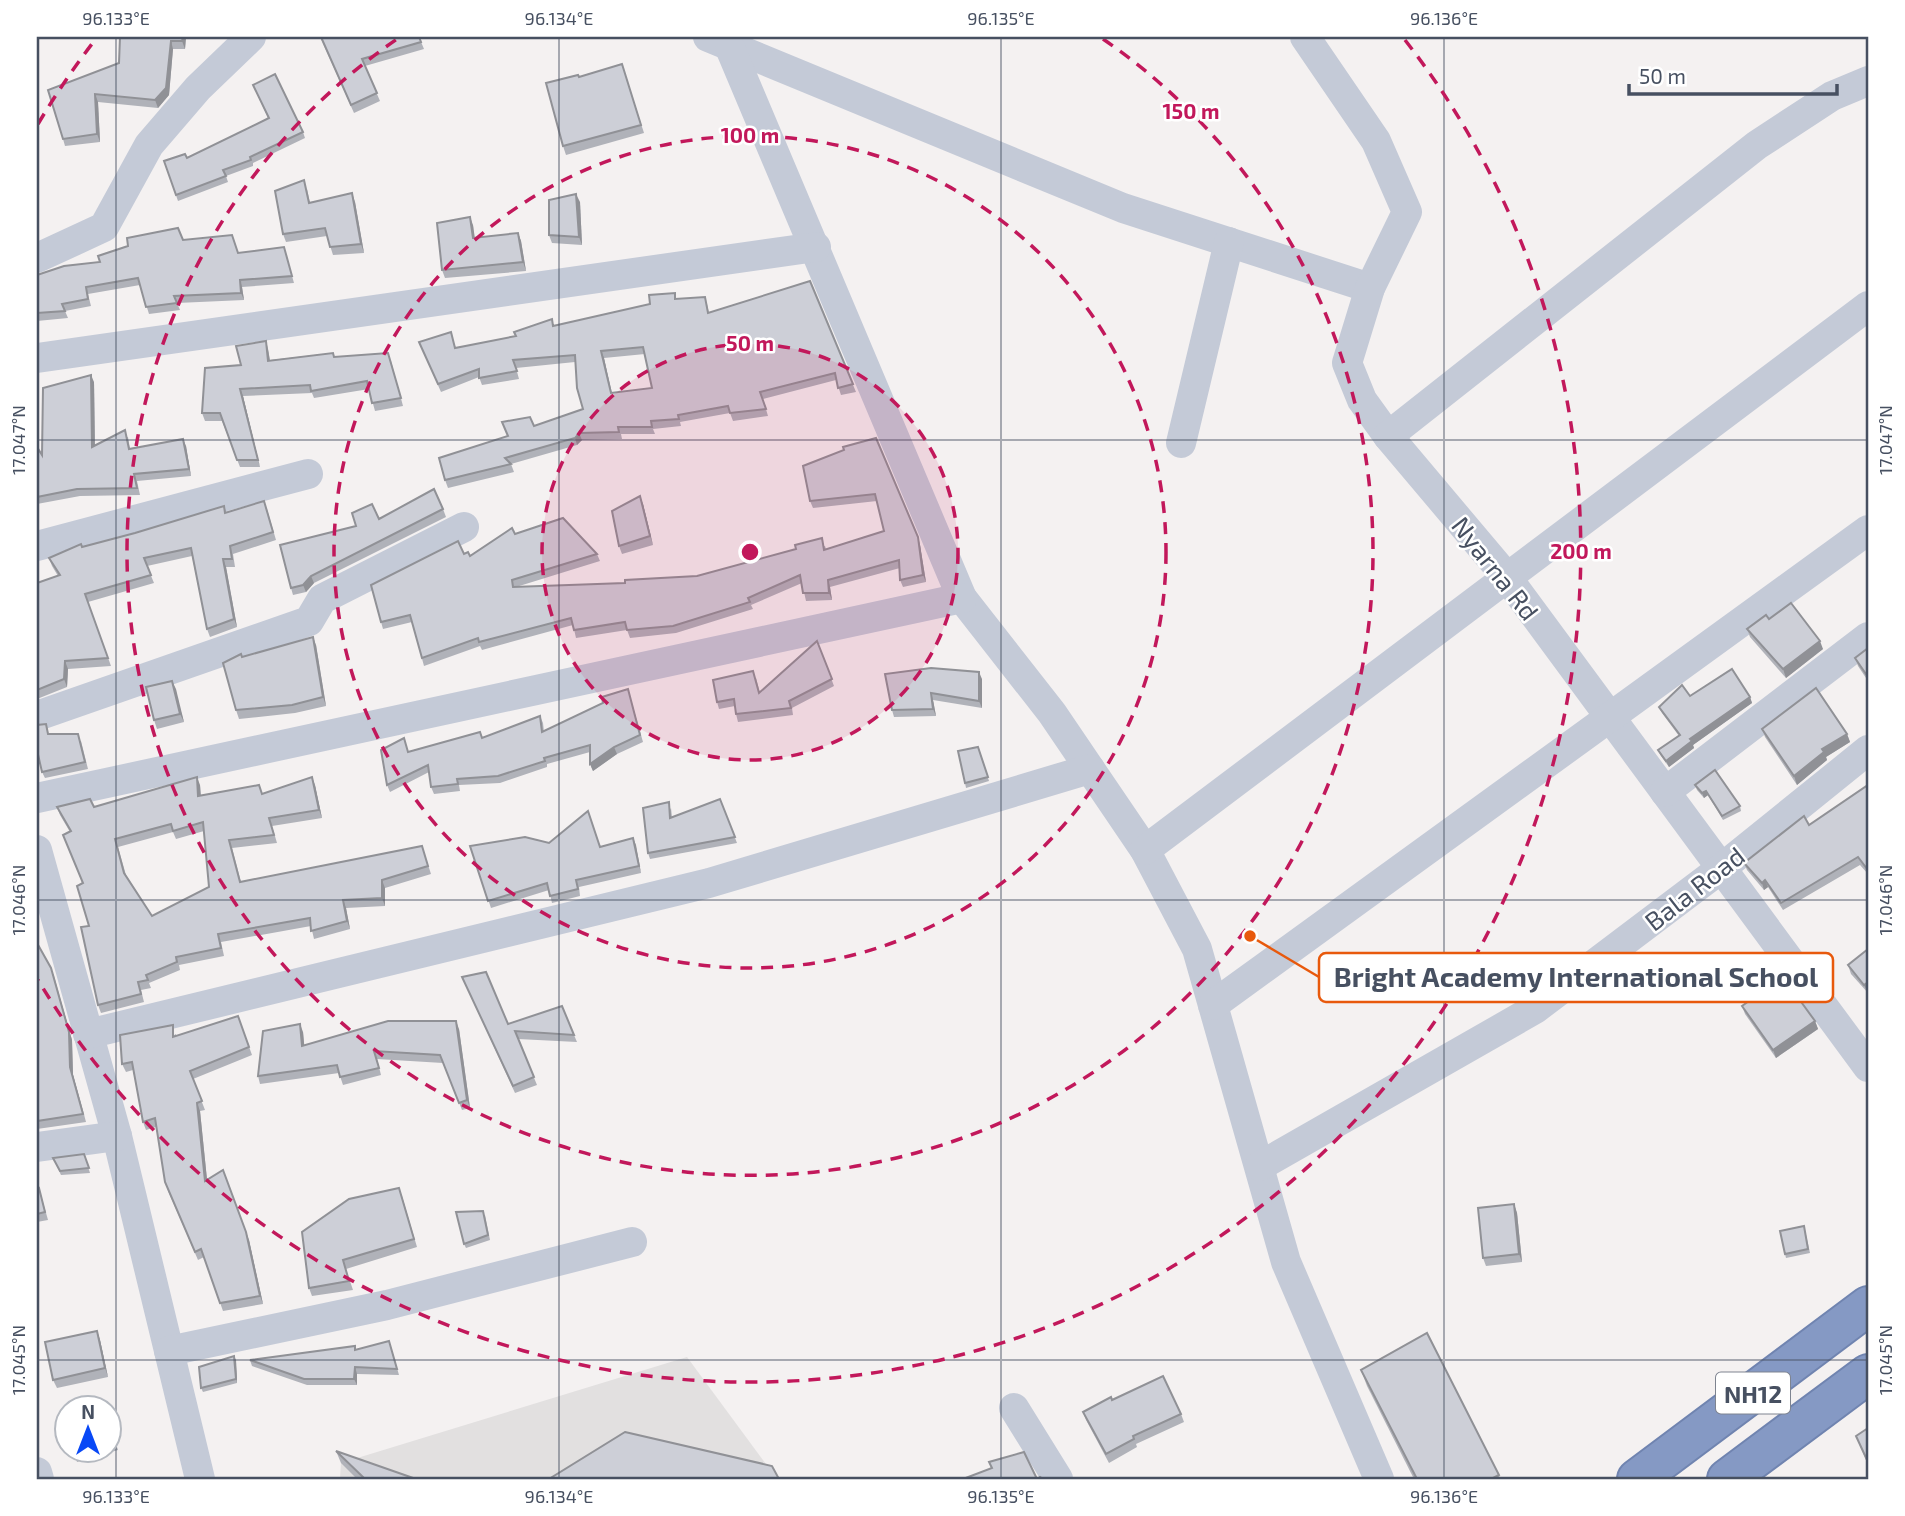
<svg xmlns="http://www.w3.org/2000/svg" width="1905" height="1516" font-family="'Exo 2',sans-serif">
	<style>
		.education { fill: #e2e0e0 }
		.lines { fill: none; stroke-linecap: round; stroke-linejoin: round }
		.highway-casing { stroke: #7084b0; stroke-width: 42 }
		.street { stroke: #c4cad7; stroke-width: 30 }
		.highway { stroke: #8599c4; stroke-width: 38 }
		.wall { fill: #b0b2b9; fill-rule: evenodd }
		.shaded-wall { fill: #909196 }
		.building { fill: #cdcfd7; stroke: #909196; stroke-width: 2; fill-rule: evenodd }
		.ticks { fill: none; stroke: #475061; stroke-width: 2; stroke-opacity: 0.45 }
		.ring { fill: none; stroke: #c2185b; stroke-width: 3.5; stroke-dasharray: 12 9 }
		.labels { text-anchor: middle; dominant-baseline: central; stroke-width: 5; stroke-linejoin: round; paint-order: stroke }
		.shield { fill: #fff; stroke: #7e8490; stroke-width: 2 }
		.shield-label { font-size: 24px; font-weight: bold; fill: #475061 }
		.street-label { font-size: 26px; fill: #475061; stroke: #fff }
		.centre { fill: #c2185b; stroke: #fff; stroke-width: 3.5 }
		.ring-label { font-size: 21px; text-anchor: middle; font-weight: bold; fill: #c2185b; stroke: #fff; stroke-width: 5; stroke-linejoin: round; paint-order: stroke }
		.leader { fill: none; stroke: #e8590c; stroke-width: 2.5 }
		.callout-dot { fill: #e8590c; stroke: #fff; stroke-width: 2.5 }
		.callout { fill: #fff; stroke: #e8590c; stroke-width: 2.5 }
		.callout-label { font-size: 28px; text-anchor: middle; font-weight: bold; fill: #475061 }
		.neatline { fill: none; stroke: #475061; stroke-width: 2.5 }
		.ticks-label { font-size: 18px; text-anchor: middle; fill: #475061 }
	</style>
	<rect width="100%" height="100%" fill="#f4f1f1"/>
	<path class="education" d="M687,1357L777,1479H340L341,1463Z"/>
	<g class="lines">
		<g class="highway-casing">
			<g id="highway">
				<path d="M1637,1479L1868,1306"/>
				<path d="M1727,1479L1868,1374"/>
			</g>
		</g>
		<g class="street">
			<path d="M708,37L1123,208L1370,288"/>
			<path d="M1305,37L1376,141L1407,212L1370,288L1347,363L1362,400L1388,436L1506,576L1868,1067"/>
			<path d="M730,48L962,598L1052,713L1145,850L1197,949L1286,1262L1379,1479"/>
			<path d="M37,258L104,227L149,145L198,88L251,37"/>
			<path d="M37,358L816,247"/>
			<path d="M1388,436L1757,145L1832,96L1868,81"/>
			<path d="M1181,443L1229,242"/>
			<path d="M37,546L308,474"/>
			<path d="M37,716L309,621L322,599L464,527"/>
			<path d="M1665,792L1868,637"/>
			<path d="M37,798L962,598"/>
			<path d="M37,850L117,1136L200,1479"/>
			<path d="M1145,850L1868,306"/>
			<path d="M1213,1005L1868,530"/>
			<path d="M88,1034L709,883L1090,769"/>
			<path d="M37,1147L117,1136"/>
			<path d="M1260,1166L1535,1009L1723,867L1868,750"/>
			<path d="M169,1351L387,1305L632,1242"/>
			<path d="M1014,1408L1058,1479"/>
			<path d="M37,1472L39,1479"/>
		</g>
		<use href="#highway" class="highway"/>
	</g>
	<g class="wall">
		<path d="M120,37H186L185,49H173L169,95L158,108L98,102L100,142L65,146L63,139L119,63Z"/>
		<path d="M320,37H419L424,49L365,66L380,101L354,113Z"/>
		<path d="M622,64L644,133L566,155L563,146L579,77Z"/>
		<path d="M253,85L303,132L305,138L253,163V166L226,176L228,182L178,201L164,161L187,158L268,118Z"/>
		<path d="M307,189L310,203L355,202L364,253L333,255L327,236L286,242L283,234Z"/>
		<path d="M580,202L582,245L552,243L549,235Z"/>
		<path d="M473,225L474,238L518,233L521,241L526,271L445,278L442,270Z"/>
		<path d="M183,240L238,253L284,247L294,283L242,287L244,300L177,303L180,310L149,314L140,285L88,294L91,306L65,311L68,318L37,321V275L100,262Z"/>
		<path d="M810,281L856,392L841,395L836,380L763,399L768,416L733,421L730,413L680,422L681,426L653,429L655,434H621L622,439L582,440L577,445L511,464L514,472L448,488L445,480L507,436L583,409L575,362L516,368L519,379L482,385L479,377L441,392L419,342L453,340L455,348L516,336L554,326L677,299L707,304L709,313ZM645,354L652,388L612,393L604,358Z"/>
		<path d="M268,349L270,360L333,353L334,357L391,361L403,406L375,411L369,389L314,398L312,393L243,396L260,467H240L222,421H205L202,413L241,365Z"/>
		<path d="M94,382L95,446L128,437L130,449L186,446L191,476L137,481L140,495L80,496L37,504V447L42,455Z"/>
		<path d="M844,450L920,545L926,582L903,587L900,580V568L830,587L832,600L806,601L802,583L751,605L753,609L676,633L630,638L627,630L576,638L573,625L482,650L480,646L424,666L412,622L383,629L381,622L464,554L470,556L597,554L600,561L516,587L625,583L697,576L825,546L826,549L884,531L877,501L813,508L810,501Z"/>
		<path d="M643,504L653,545L622,554L619,546Z"/>
		<path d="M224,506L227,513L267,509L276,540L233,554L235,567H226L237,627L210,637L207,629L192,556L147,566L154,583L88,602L111,666L68,669L67,687L37,699V583L58,576L52,566L49,558L82,547L135,533Z"/>
		<path d="M443,509L446,517L314,583L306,592L293,595L291,588L356,526L379,519Z"/>
		<path d="M1769,619L1823,649L1786,678L1750,637L1747,629Z"/>
		<path d="M817,641L834,686L792,708L793,715L738,722L736,714L735,706L719,709L717,702L756,678L760,693Z"/>
		<path d="M316,645L326,706L295,713L239,719L236,710L242,657Z"/>
		<path d="M1868,648V681L1858,666L1855,658Z"/>
		<path d="M885,674L982,679V708L933,700L936,716L894,717L892,710Z"/>
		<path d="M172,681L184,722L157,729L154,720Z"/>
		<path d="M628,689L643,742L617,754L593,771L590,764V752L547,764V767L500,783L459,785L460,791L434,794L431,787L429,772L390,792L387,785L408,752L480,732L483,738L540,716L543,723L544,732L603,703Z"/>
		<path d="M1690,696L1750,697L1752,703L1693,745L1694,748L1669,767L1661,756L1658,750L1679,736L1662,713L1659,707Z"/>
		<path d="M1762,729L1847,734L1850,742L1826,757L1827,760L1797,785L1765,737Z"/>
		<path d="M49,731V734L81,741L88,769L45,778L42,772Z"/>
		<path d="M978,747L989,781L966,788L965,783Z"/>
		<path d="M200,785L201,795L263,794L315,785L322,818L272,826L277,843L232,848L241,882L422,846L431,874L385,888V906L346,908L350,929L314,939L311,926L221,942L224,956L179,965L180,970L149,983L151,988L141,990L144,1002L101,1013L98,1005L89,926L82,883L70,832L60,815L57,807H94ZM204,831L209,887L152,916L126,875L118,847L173,832L176,839Z"/>
		<path d="M1695,785L1740,806L1741,811L1723,820L1708,795L1704,798L1697,790Z"/>
		<path d="M1868,785V874L1860,865L1783,910L1768,887L1764,890L1747,870L1744,863L1809,825Z"/>
		<path d="M720,799L737,843L650,859L648,853L671,808L672,817Z"/>
		<path d="M633,838L641,873L579,887L580,896L552,903L549,890L491,908L470,846L549,843L600,847Z"/>
		<path d="M37,943L54,976L72,1040L73,1075L86,1122L37,1129Z"/>
		<path d="M1868,949V993L1851,974L1848,965Z"/>
		<path d="M462,977L508,1024L574,1035L577,1042L518,1039L537,1085L515,1093Z"/>
		<path d="M1742,1006L1815,1021L1818,1029L1776,1058L1745,1014Z"/>
		<path d="M238,1016L252,1055L193,1079L205,1110L200,1111L207,1180L249,1240L263,1304L223,1311L204,1257L198,1260L168,1191L156,1127L146,1130L143,1122L133,1070L126,1072L122,1064L176,1034V1036Z"/>
		<path d="M459,1029L470,1108L462,1110L443,1063L377,1059L381,1075L343,1085L339,1073L260,1084L258,1076L303,1032L304,1045Z"/>
		<path d="M84,1154L90,1173L61,1175L53,1158Z"/>
		<path d="M39,1188L48,1220L37,1222V1189Z"/>
		<path d="M402,1196L417,1247L346,1269L353,1290L312,1296L309,1288Z"/>
		<path d="M1514,1204L1517,1213L1522,1262L1486,1266L1483,1258Z"/>
		<path d="M485,1215L490,1240L466,1248L464,1244Z"/>
		<path d="M1805,1230L1810,1253L1786,1258L1785,1254Z"/>
		<path d="M97,1331L100,1340L108,1377L57,1388L53,1380Z"/>
		<path d="M391,1347L399,1375L357,1374V1385H307L252,1366L250,1360Z"/>
		<path d="M236,1360L237,1383L203,1392L201,1388Z"/>
		<path d="M1361,1370L1499,1475L1500,1479H1414L1367,1386Z"/>
		<path d="M1112,1400L1181,1414L1184,1422L1136,1444L1137,1447L1109,1463L1086,1420L1083,1412Z"/>
		<path d="M108,1420L118,1450L77,1462L73,1450H108Z"/>
		<path d="M1868,1428V1465L1856,1436Z"/>
		<path d="M336,1451L416,1479H357L341,1463Z"/>
	</g>
	<g class="shaded-wall">
		<path d="M183,37H186L185,49L182,41Z"/>
		<path d="M171,41L173,49L169,95L158,108L155,100Z"/>
		<path d="M95,94L98,102L100,142L97,134Z"/>
		<path d="M352,193L355,202L364,253L361,244Z"/>
		<path d="M576,194L580,202L582,245L579,237Z"/>
		<path d="M470,217L473,225L476,246L473,238Z"/>
		<path d="M518,233L521,241L526,271L523,262Z"/>
		<path d="M240,280L242,287L244,300L241,293Z"/>
		<path d="M266,341L268,349L271,369L268,361Z"/>
		<path d="M601,351L604,358L613,400L611,393Z"/>
		<path d="M91,375L94,382L95,455L92,447Z"/>
		<path d="M240,389L243,396L260,467L258,460Z"/>
		<path d="M579,433L582,440L577,445L575,438Z"/>
		<path d="M183,439L186,446L191,476L189,469Z"/>
		<path d="M640,496L643,504L653,545L650,536Z"/>
		<path d="M918,537L920,545L926,582L923,575Z"/>
		<path d="M223,559L226,567L237,627L234,619Z"/>
		<path d="M311,576L314,583L306,592L303,585Z"/>
		<path d="M828,580L830,587L832,600L829,593Z"/>
		<path d="M313,637L316,645L326,706L323,697Z"/>
		<path d="M1820,641L1823,649L1786,678L1783,669Z"/>
		<path d="M65,661L68,669L67,687L64,679Z"/>
		<path d="M979,672L982,679V708L979,701Z"/>
		<path d="M172,681L176,689L184,722L180,714Z"/>
		<path d="M931,693L933,700L936,716L933,709Z"/>
		<path d="M1750,697L1752,703L1693,745L1694,748L1669,767L1666,761L1690,739Z"/>
		<path d="M1847,734L1850,742L1826,757L1827,760L1797,785L1794,776L1822,749Z"/>
		<path d="M614,747L617,754L593,771L590,764Z"/>
		<path d="M197,777L200,785L201,804L198,796Z"/>
		<path d="M312,777L315,785L322,818L319,810Z"/>
		<path d="M1706,791L1708,795L1704,798L1702,793Z"/>
		<path d="M633,838L636,845L641,873L639,866Z"/>
		<path d="M382,880L385,888V906L382,898Z"/>
		<path d="M1765,880L1768,887L1764,890L1762,883Z"/>
		<path d="M343,900L346,908L350,929L347,921Z"/>
		<path d="M51,968L72,1040L73,1075L86,1122L70,1067Z"/>
		<path d="M1868,982V993L1864,985Z"/>
		<path d="M456,1021L459,1029L470,1108L467,1100Z"/>
		<path d="M1815,1021L1818,1029L1776,1058L1773,1050Z"/>
		<path d="M300,1024L303,1032L305,1053L302,1046Z"/>
		<path d="M197,1103L200,1111L208,1189L205,1181Z"/>
		<path d="M1514,1204L1517,1213L1522,1262L1519,1254Z"/>
		<path d="M246,1232L249,1240L263,1304L260,1296Z"/>
		<path d="M97,1331L100,1340L108,1377L105,1368Z"/>
		<path d="M234,1356L236,1360L237,1383L236,1379Z"/>
		<path d="M355,1367L357,1374V1385L354,1379Z"/>
	</g>
	<g class="building">
		<path d="M120,37H183L182,41H171L166,88L155,100L95,94L97,134L63,139L48,90L119,63Z"/>
		<path d="M321,37H419L421,42L362,59L377,93L351,105Z"/>
		<path d="M622,64L641,125L563,146L546,83L578,75L579,77Z"/>
		<path d="M275,74L303,132L250,157L251,160L223,170L226,176L176,195L164,161L185,154L187,158L269,118L253,85Z"/>
		<path d="M304,180L309,203L352,193L361,244L330,247L325,228L283,234L275,191Z"/>
		<path d="M576,194L579,237L549,235V200Z"/>
		<path d="M470,217L473,238L518,233L523,262L442,270L437,223Z"/>
		<path d="M178,228L183,240L232,235L238,253L284,247L292,276L240,280L241,293L174,296L177,303L146,307L138,278L86,287L88,299L62,304L65,311L37,313V275L64,266L100,262L98,256L128,246L127,238Z"/>
		<path d="M810,281L853,384L838,388L835,373L760,392L766,409L730,413L728,406L678,415L679,419L651,421L652,427H618L619,432L579,433L575,438L505,458L511,464L445,480L439,458L508,436L502,422L530,417L534,426L583,409L577,388L575,355L513,360L517,371L479,378V369L438,384L419,342L451,332L455,348L516,336L514,332L552,319L553,326L650,304L649,295L675,293V299L705,297L708,313ZM643,347L652,388L611,393L601,351Z"/>
		<path d="M266,341L268,361L333,353L334,357L388,353L401,398L372,403L367,381L311,391L310,385L240,389L258,460H237L220,413H202L205,368L241,365L236,346Z"/>
		<path d="M91,375L92,447L125,430L129,449L183,439L189,469L134,474L137,488L77,489L37,497V447L42,455L43,388Z"/>
		<path d="M876,438L918,537L923,575L900,580L899,560L828,580L829,593H803L800,575L748,598L750,602L673,626L627,630L625,622L574,630L571,618L479,642L478,638L422,658L410,615L381,622L371,585L458,541L464,554L468,552L470,556L512,528L515,534L563,518L597,554L512,580L513,587L625,583V580L697,576L796,549L795,545L822,538L824,550L884,531L875,494L810,501L803,466L844,450L843,447Z"/>
		<path d="M434,489L443,509L311,576L303,585L291,588L280,545L356,526L352,513L372,504L379,519Z"/>
		<path d="M640,496L650,536L619,546L612,511Z"/>
		<path d="M264,501L273,532L230,546L232,559H223L234,619L207,629L191,548L144,558L151,575L85,594L108,658L65,661L64,679L37,690V583L60,575L49,558L81,544L82,547L135,533L224,506L225,513Z"/>
		<path d="M1791,603L1820,641L1783,669L1747,629L1766,615L1769,619Z"/>
		<path d="M313,637L323,697L292,705L236,710L223,663L241,654L242,657Z"/>
		<path d="M817,641L832,679L789,701L791,708L736,714L734,699L717,702L713,680L753,671L759,693Z"/>
		<path d="M1868,648V677L1855,658Z"/>
		<path d="M931,668L979,672V701L931,693L933,709L892,710L885,674Z"/>
		<path d="M1732,669L1750,697L1690,739L1692,741L1666,761L1658,750L1680,735L1659,707L1682,685L1690,696Z"/>
		<path d="M172,681L180,714L154,720L146,687Z"/>
		<path d="M1816,688L1847,734L1822,749L1824,752L1794,776L1762,729Z"/>
		<path d="M628,689L640,735L614,747L590,764V745L544,758L545,761L498,776L457,779L458,784L431,787L428,765L387,785L381,750L404,738L408,752L480,732L482,738L540,716L542,732L603,703L602,697Z"/>
		<path d="M46,724L48,734H78L85,762L42,772L37,750V725Z"/>
		<path d="M978,747L988,777L965,783L958,751Z"/>
		<path d="M1715,770L1740,806L1722,816L1706,791L1702,793L1695,785Z"/>
		<path d="M197,777L198,796L259,785L262,794L312,777L319,810L269,818L274,835L229,840L240,882L422,846L428,866L382,880V898L343,900L347,921L311,931L310,918L218,934L221,948L176,957L177,962L146,975L148,980L138,982L141,994L98,1005L81,927L89,926L77,886L83,883L63,835L71,831L57,807L90,799L94,807ZM203,822L209,887L152,916L124,873L115,839L171,824L173,831Z"/>
		<path d="M1868,785V870L1858,857L1781,903L1765,880L1762,883L1744,863L1804,816L1809,825Z"/>
		<path d="M720,799L735,837L648,853L643,808L669,802L670,818Z"/>
		<path d="M588,811L600,847L633,838L639,866L576,880L578,889L550,896L547,883L488,901L470,846L525,837L549,843Z"/>
		<path d="M37,943L51,968L69,1032L70,1067L83,1114L37,1121Z"/>
		<path d="M1868,949V982L1864,985L1848,965Z"/>
		<path d="M486,972L508,1024L562,1006L574,1035L515,1031L534,1077L513,1086L462,977Z"/>
		<path d="M1783,977L1815,1021L1773,1050L1742,1006Z"/>
		<path d="M238,1016L249,1047L190,1071L202,1101L197,1103L205,1181L223,1170L246,1232L260,1296L220,1303L201,1249L195,1252L165,1182L155,1118L143,1122L132,1062L122,1064L120,1035L173,1025V1037Z"/>
		<path d="M388,1021H456L467,1100L459,1103L440,1055L374,1051L379,1068L340,1077L337,1065L258,1076L263,1031L300,1024L302,1046Z"/>
		<path d="M84,1154L89,1168L60,1171L53,1158Z"/>
		<path d="M39,1188L45,1212L37,1214V1189Z"/>
		<path d="M399,1188L414,1239L343,1260L349,1281L309,1288L302,1232L349,1199Z"/>
		<path d="M1514,1204L1519,1254L1483,1258L1478,1208Z"/>
		<path d="M483,1211L488,1235L464,1244L456,1212Z"/>
		<path d="M1804,1226L1808,1249L1785,1254L1780,1231Z"/>
		<path d="M97,1331L105,1368L53,1380L45,1342Z"/>
		<path d="M1427,1333L1499,1475L1491,1479H1417L1361,1370Z"/>
		<path d="M389,1341L397,1369L355,1367L354,1379H304L250,1360L355,1346V1350Z"/>
		<path d="M234,1356L236,1379L201,1388L199,1367Z"/>
		<path d="M1163,1376L1181,1414L1133,1436L1134,1439L1106,1454L1083,1412L1111,1397L1112,1400Z"/>
		<path d="M108,1420L115,1442L108,1444Z"/>
		<path d="M1868,1428V1462L1856,1436Z"/>
		<path d="M625,1432L772,1466L779,1479H549Z"/>
		<path d="M73,1450H88L74,1453Z"/>
		<path d="M336,1451L416,1479H365Z"/>
		<path d="M1024,1452L1037,1479L1040,1477L1043,1479H963L992,1468L989,1462Z"/>
	</g>
	<path class="ticks" d="M116,37V1479M559,37V1479M1001,37V1479M1444,37V1479M37,440H1868M37,900H1868M37,1360H1868"/>
	<circle cx="750" cy="552" r="208" fill="#c2185b" fill-opacity=".12"/>
	<g class="ring">
		<circle cx="750" cy="552" r="208"/>
		<circle cx="750" cy="552" r="416"/>
		<path d="M1103 39A623 623 0 1 1 397 39"/>
		<path d="M38 124A831 831 0 0 1 95 40M1405 40A831 831 0 1 1 38 980"/>
	</g>
	<g class="labels">
		<rect class="shield" x="1716" y="1372.5" width="74" height="41" rx="5"/>
		<g class="shield-label">
			<text x="1753" y="1393">NH12</text>
		</g>
		<g class="street-label">
			<text transform="translate(1496 568) rotate(52)">Nyarna Rd</text>
			<text transform="translate(1694 888) rotate(-38)">Bala Road</text>
		</g>
	</g>
	<circle cx="750" cy="552" r="10" class="centre"/>
	<g class="ring-label">
		<text x="1191" y="119">150 m</text>
		<text x="750" y="143">100 m</text>
		<text x="750" y="351">50 m</text>
		<text x="1581" y="559">200 m</text>
	</g>
	<path class="leader" d="M1250 936L1319 977"/>
	<circle class="callout-dot" cx="1250" cy="936" r="7"/>
	<rect class="callout" x="1319" y="953" width="514" height="49" rx="7"/>
	<g class="callout-label">
		<text x="1576" y="987">Bright Academy International School</text>
	</g>
	<rect width="1905" height="1516" fill="none" stroke="#ffffff" stroke-width="77"/>
	<g transform="translate(88 1429)"><circle r="33" fill="#ffffff" stroke="#b5b9c0" stroke-width="2"/>
	<path d="M0-5L12 26L0 18L-12 26Z" fill="#0848f6"/>
	<text y="-10" font-size="19" font-weight="bold" text-anchor="middle" fill="#475061">N</text>
	</g>
	<path d="M1629 84v10h208v-10" fill="none" stroke="#475061" stroke-width="3.5"/>
	<text x="1639" y="84" font-size="21" fill="#475061" stroke="#ffffff" stroke-width="5" paint-order="stroke">50 m</text>
	<rect x="38" y="38" width="1829" height="1440" class="neatline"/>
	<g class="ticks-label">
		<text x="116" y="25">96.133°E</text>
		<text x="559" y="25">96.134°E</text>
		<text x="1001" y="25">96.135°E</text>
		<text x="1444" y="25">96.136°E</text>
		<text transform="translate(19 440) rotate(-90)" y="6">17.047°N</text>
		<text transform="translate(1886 440) rotate(-90)" y="6">17.047°N</text>
		<text transform="translate(19 900) rotate(-90)" y="6">17.046°N</text>
		<text transform="translate(1886 900) rotate(-90)" y="6">17.046°N</text>
		<text transform="translate(19 1360) rotate(-90)" y="6">17.045°N</text>
		<text transform="translate(1886 1360) rotate(-90)" y="6">17.045°N</text>
		<text x="116" y="1503">96.133°E</text>
		<text x="559" y="1503">96.134°E</text>
		<text x="1001" y="1503">96.135°E</text>
		<text x="1444" y="1503">96.136°E</text>
	</g>
</svg>
